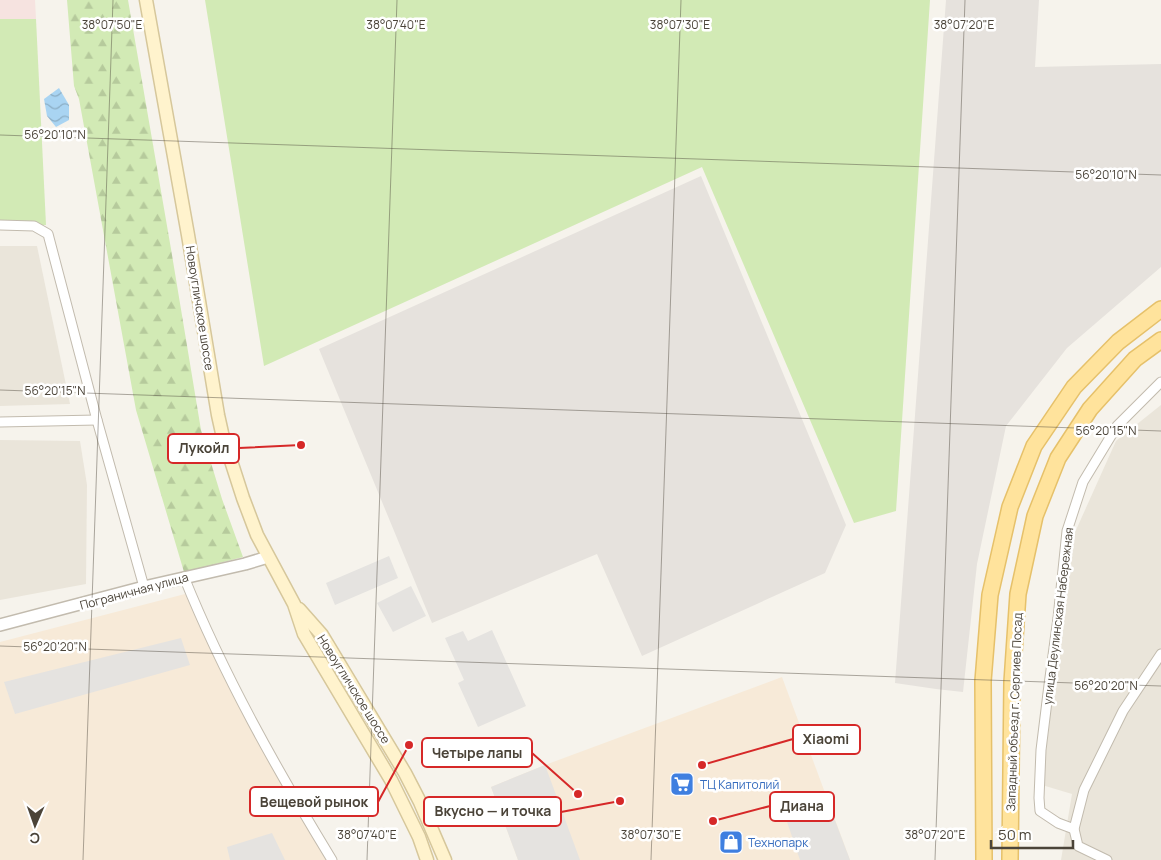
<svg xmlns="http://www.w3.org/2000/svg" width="1161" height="860" font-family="Manrope,sans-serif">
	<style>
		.residential { fill: #eae5da }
		.commercial { fill: #f7ead8 }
		.industrial { fill: #e6e2dd }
		.medical { fill: #f6e3e0 }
		.green { fill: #d2eab5 }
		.forest { fill: url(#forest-firs) }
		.parking { fill: #e5e3e0 }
		.water { fill: url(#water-waves) }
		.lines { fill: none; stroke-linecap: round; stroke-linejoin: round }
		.minor-casing { stroke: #c2bbae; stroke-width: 11 }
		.tertiary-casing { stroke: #c2bbae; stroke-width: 14 }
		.secondary-casing { stroke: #d6c79b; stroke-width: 15 }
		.primary-casing { stroke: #e6c16a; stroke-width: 18 }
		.minor { stroke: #fff; stroke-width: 9 }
		.tertiary { stroke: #fff; stroke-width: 11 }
		.secondary { stroke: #fff3cd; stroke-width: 12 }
		.primary { stroke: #ffe39c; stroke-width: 15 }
		.ticks { fill: none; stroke: #4b4439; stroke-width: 1; stroke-opacity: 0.45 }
		.labels { text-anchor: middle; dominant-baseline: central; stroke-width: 5; stroke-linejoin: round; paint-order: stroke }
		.street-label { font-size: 12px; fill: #4b4439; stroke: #fff }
		.shop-label { font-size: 12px; fill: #366cbe; stroke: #fff; text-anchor: start }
		.ticks-label { font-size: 12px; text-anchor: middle; fill: #4b4439; stroke: #fff; stroke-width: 5; stroke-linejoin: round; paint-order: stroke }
		.leader { fill: none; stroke: #d62828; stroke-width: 2 }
		.callout-dot { fill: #d62828; stroke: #fff; stroke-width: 2 }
		.callout { fill: #fff; stroke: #d62828; stroke-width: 2 }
		.callout-label { font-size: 14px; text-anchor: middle; font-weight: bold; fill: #4b4439 }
	</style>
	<defs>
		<pattern id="forest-firs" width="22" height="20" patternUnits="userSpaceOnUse" patternTransform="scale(1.25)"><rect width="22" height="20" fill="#d2eab5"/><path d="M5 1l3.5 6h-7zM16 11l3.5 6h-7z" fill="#b6ca9c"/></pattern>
		<pattern id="water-waves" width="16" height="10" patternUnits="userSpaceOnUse" patternTransform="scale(1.25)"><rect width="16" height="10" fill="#a9d4f2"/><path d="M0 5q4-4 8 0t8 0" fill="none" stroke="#8caec5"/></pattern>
	</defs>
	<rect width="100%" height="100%" fill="#f6f3ec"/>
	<g class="residential">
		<path d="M0,246H37L70,404L0,406Z"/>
		<path d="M1161,405V860H1061L1072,794L1042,785L1072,539L1116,441Z"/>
		<path d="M0,440L80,441L87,485L86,584L0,600Z"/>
	</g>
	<g class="commercial">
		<path d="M185,594L329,860H0V642Z"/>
		<path d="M782,677L850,860H518L491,787L545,765Z"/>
	</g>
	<g class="industrial">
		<path d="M946,0H1039L1035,67L1161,64V267L1067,348L1006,426L977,564L963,692L936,689L895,683Z"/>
		<path d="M701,176L846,525L825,573L642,656L597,554L432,623L319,349Z"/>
	</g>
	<path class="medical" d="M0,0H35L36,19H0Z"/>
	<g class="green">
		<path d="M205,0H930L896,511L854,523L702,167L264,366Z"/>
		<path d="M0,19H36L46,225H0Z"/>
	</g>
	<path class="forest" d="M67,0H128L171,249L201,430L222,499L243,557L184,572L136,410L79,99L74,86Z"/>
	<g class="parking">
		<path d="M389,556L398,578L335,605L326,583Z"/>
		<path d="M411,586L426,616L393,632L377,603Z"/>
		<path d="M492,630L526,706L478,727L458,683L464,680L445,638L463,631L468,641Z"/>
		<path d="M181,638L190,665L15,714L4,682Z"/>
		<path d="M545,765L580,860H518L491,787Z"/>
		<path d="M825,794L850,860H800L783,810Z"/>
		<path d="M272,833L285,860H230L227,847Z"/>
	</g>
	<path class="water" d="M59,88L69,105V120L56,127L47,116L44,99Z"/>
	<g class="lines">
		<g class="minor-casing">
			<g id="minor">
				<path d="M0,225L34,226L48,234L97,420L144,587"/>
				<path d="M0,422L97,420"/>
				<path d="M184,577C224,676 277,770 332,860"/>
				<path d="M1074,829L1058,823L1040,811L1039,798L1041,750L1049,685L1058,618L1067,531L1083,482L1117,426L1161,382"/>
				<path d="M1107,860L1078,846L1074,829L1084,790L1123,711L1161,654"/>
			</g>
		</g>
		<g class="tertiary-casing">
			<path id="tertiary" d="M0,625L144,587L245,564L268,557"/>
		</g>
		<g class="secondary-casing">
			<g id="secondary">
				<path d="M146,0L188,235L218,415L222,433L243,498L257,535L294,604L304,634L391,780L419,837L427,860"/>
				<path d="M299,609L322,635L405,773L420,802L445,860"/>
			</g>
		</g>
		<g class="primary-casing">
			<g id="primary">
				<path d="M984,860L983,681L990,595L1010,507L1034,446L1074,387L1118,342L1161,309"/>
				<path d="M1010,860L1012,682L1018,594L1035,516L1058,458L1090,409L1135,359L1161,340"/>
			</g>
		</g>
		<use href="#minor" class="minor"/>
		<use href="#tertiary" class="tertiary"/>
		<use href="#secondary" class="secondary"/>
		<use href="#primary" class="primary"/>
	</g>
	<path class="ticks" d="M0,135L1161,175M0,390L1161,431M0,646L1161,686M83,860L113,0M367,860L397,0M651,860L681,0M935,860L965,0"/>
	<defs>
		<g id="supermarket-square" transform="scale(1.25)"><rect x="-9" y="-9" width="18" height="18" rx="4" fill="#3f7fe0" stroke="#fff"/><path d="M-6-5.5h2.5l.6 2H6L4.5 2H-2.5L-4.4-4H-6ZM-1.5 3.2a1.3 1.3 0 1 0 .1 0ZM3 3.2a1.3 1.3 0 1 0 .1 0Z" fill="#fff"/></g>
		<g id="shop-square" transform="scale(1.25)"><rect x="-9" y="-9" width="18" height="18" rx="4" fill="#3f7fe0" stroke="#fff"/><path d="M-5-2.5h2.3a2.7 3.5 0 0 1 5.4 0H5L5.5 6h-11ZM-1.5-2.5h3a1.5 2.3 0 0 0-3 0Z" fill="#fff"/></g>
	</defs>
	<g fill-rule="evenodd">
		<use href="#supermarket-square" x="682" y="784"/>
		<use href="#shop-square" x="731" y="842"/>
	</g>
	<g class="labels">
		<g class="street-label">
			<text transform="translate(200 308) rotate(81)">Новоугличское шоссе</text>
			<text transform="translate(134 591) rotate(-15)">Пограничная улица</text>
			<text transform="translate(1058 616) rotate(-83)">улица Деулинская Набережная</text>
			<text transform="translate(354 689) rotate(58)">Новоугличское шоссе</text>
			<text transform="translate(1014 712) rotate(-88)">Западный объезд г. Сергиев Посад</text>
		</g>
		<g class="shop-label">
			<text x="700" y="784">ТЦ Капитолий</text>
			<text x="748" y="842">Технопарк</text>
		</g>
	</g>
	<g class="ticks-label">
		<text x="112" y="29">38°07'50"E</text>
		<text x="396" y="29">38°07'40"E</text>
		<text x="680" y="29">38°07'30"E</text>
		<text x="964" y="29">38°07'20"E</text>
		<text x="55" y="139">56°20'10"N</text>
		<text x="1106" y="179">56°20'10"N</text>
		<text x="55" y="395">56°20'15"N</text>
		<text x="1106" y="435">56°20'15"N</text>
		<text x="55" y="651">56°20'20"N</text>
		<text x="1106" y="690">56°20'20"N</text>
		<text x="367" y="839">38°07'40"E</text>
		<text x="651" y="839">38°07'30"E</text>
		<text x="935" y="839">38°07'20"E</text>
	</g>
	<path class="leader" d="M301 445L239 448M702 765L793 739M578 794L532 753M409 745L378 802M713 821L770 806M620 801L561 812"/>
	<g class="callout-dot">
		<circle cx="301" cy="445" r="5"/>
		<circle cx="702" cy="765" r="5"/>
		<circle cx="578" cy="794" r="5"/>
		<circle cx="409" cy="745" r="5"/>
		<circle cx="713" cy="821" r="5"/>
		<circle cx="620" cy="801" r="5"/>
	</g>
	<g class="callout">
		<rect x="168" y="434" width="71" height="29" rx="5"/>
		<rect x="793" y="725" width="67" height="29" rx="5"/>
		<rect x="422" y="738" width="110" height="29" rx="5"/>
		<rect x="250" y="787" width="128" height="29" rx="5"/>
		<rect x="770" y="792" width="64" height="29" rx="5"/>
		<rect x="424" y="797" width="137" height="29" rx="5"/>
	</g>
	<g class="callout-label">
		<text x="204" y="453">Лукойл</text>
		<text x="826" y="744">Xiaomi</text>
		<text x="477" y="758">Четыре лапы</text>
		<text x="314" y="807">Вещевой рынок</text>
		<text x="802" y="811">Диана</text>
		<text x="493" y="816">Вкусно — и точка</text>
	</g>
	<g transform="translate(35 825) rotate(182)" stroke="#ffffff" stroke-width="4" paint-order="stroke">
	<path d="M0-4L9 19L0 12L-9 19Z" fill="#4b4439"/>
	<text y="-8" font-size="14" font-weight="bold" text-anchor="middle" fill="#4b4439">С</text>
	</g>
	<path d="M991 840v8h82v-8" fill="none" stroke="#4b4439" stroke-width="2.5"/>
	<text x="998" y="840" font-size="15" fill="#4b4439" stroke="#ffffff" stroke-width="4" paint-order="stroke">50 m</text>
</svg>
